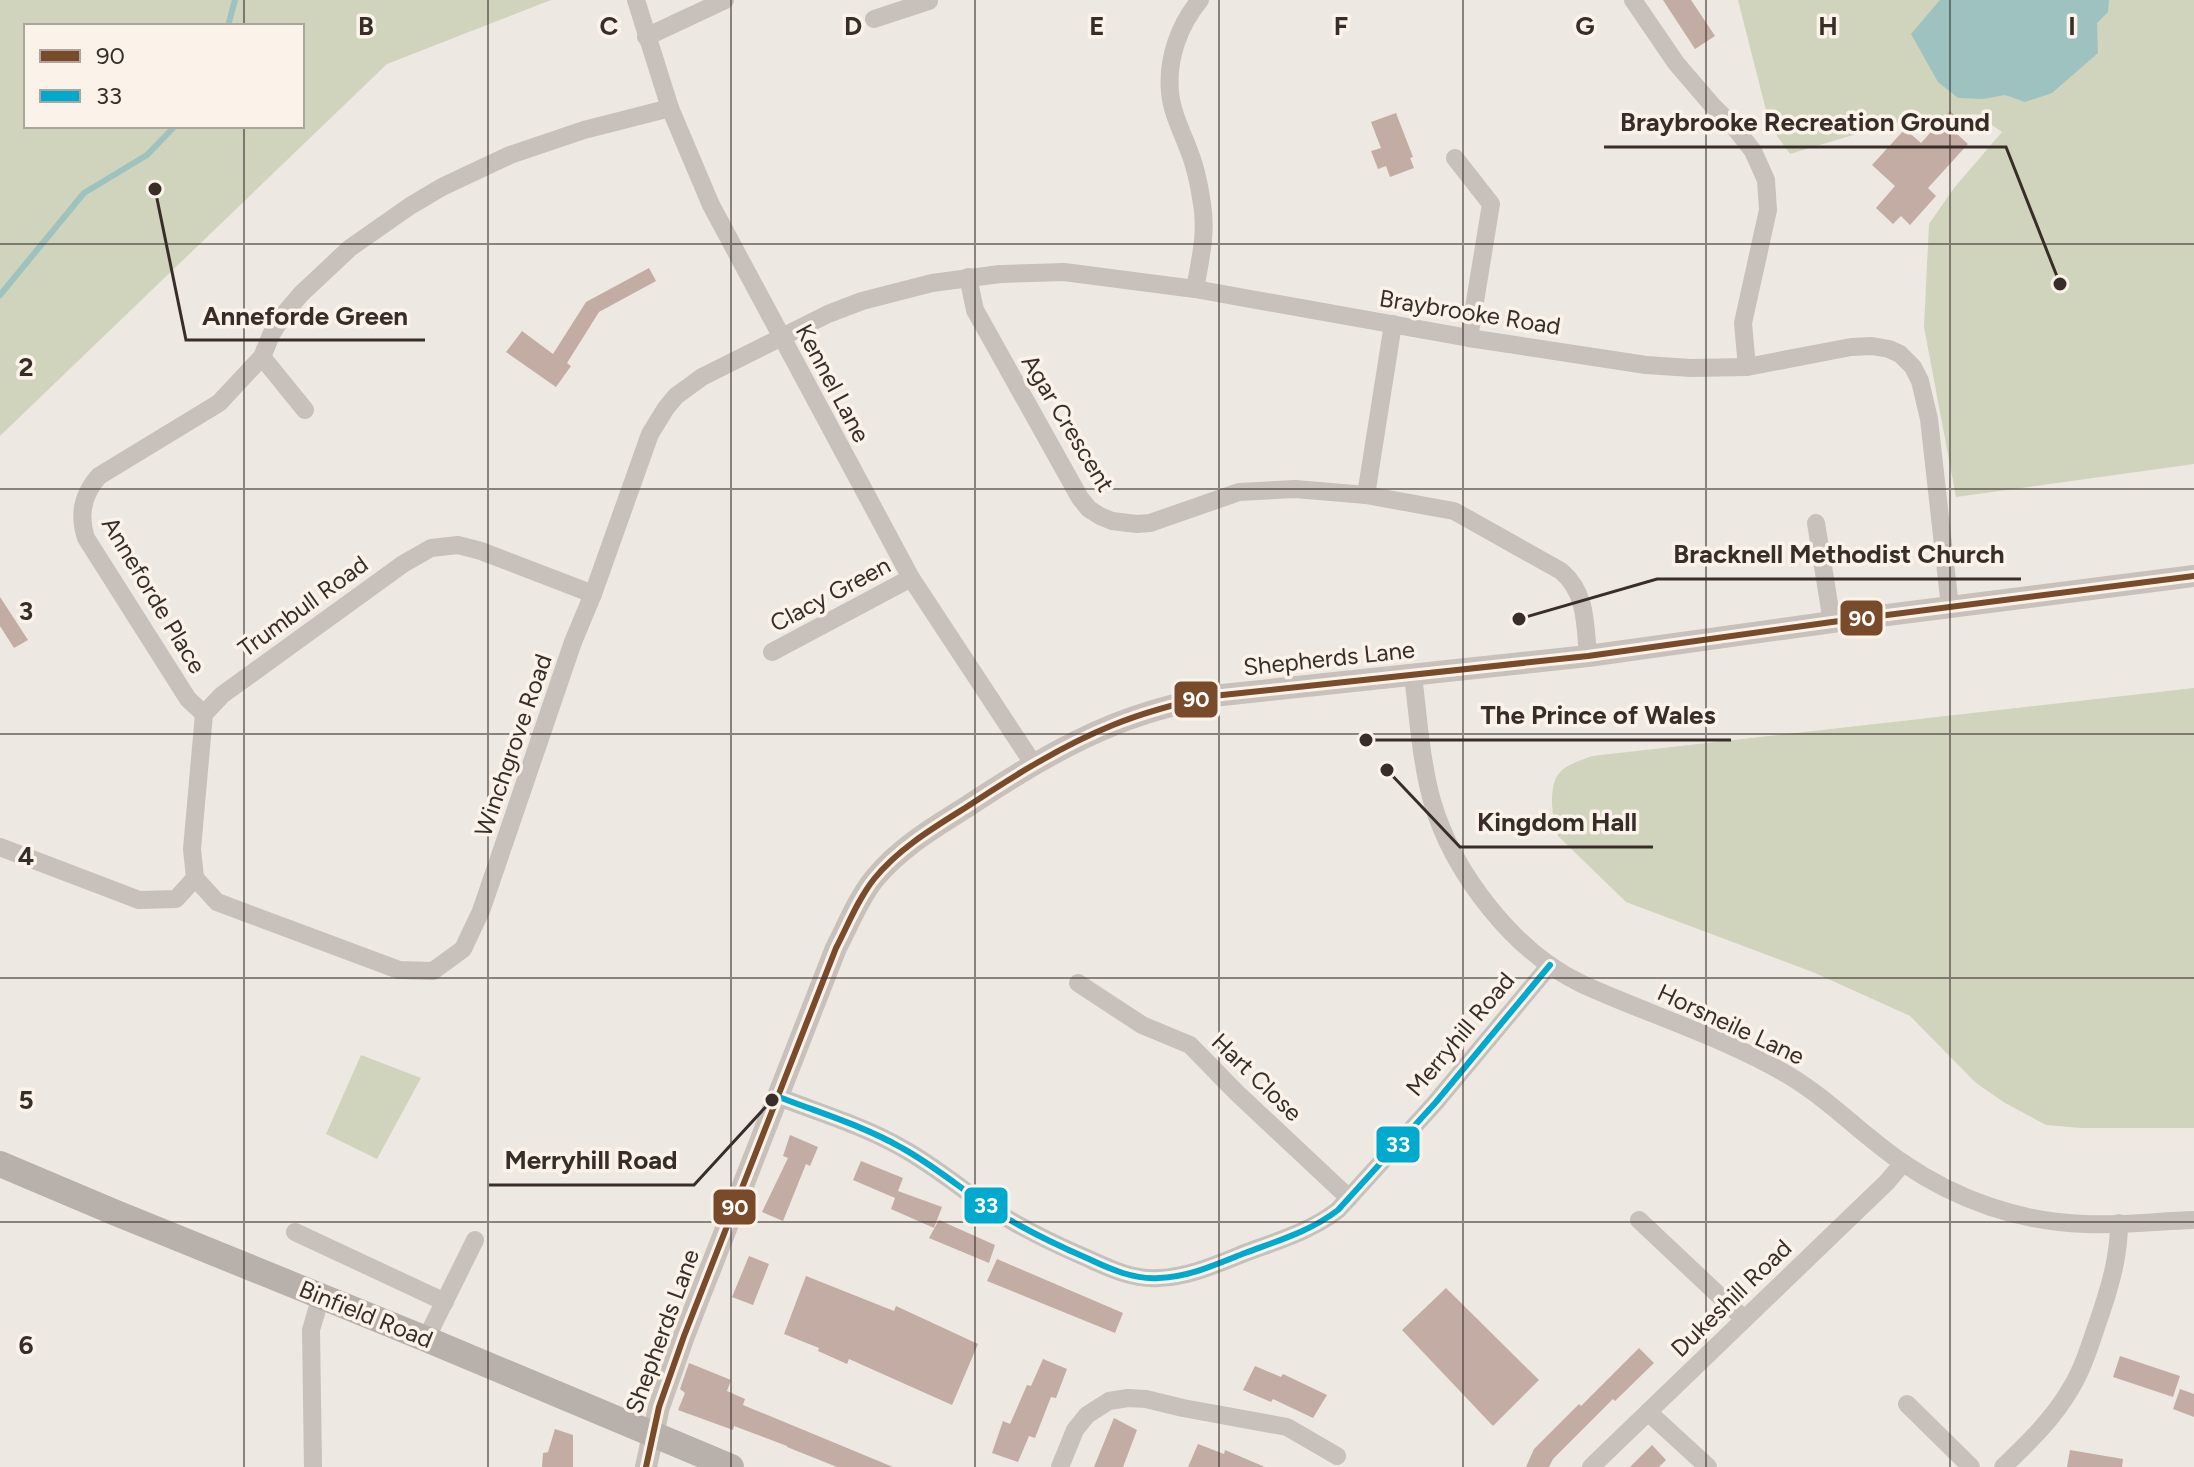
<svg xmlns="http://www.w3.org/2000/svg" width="2194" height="1467" font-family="Figtree,sans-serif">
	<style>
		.green { fill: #d0d4bc; fill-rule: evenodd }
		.water { fill: #9ec2c0 }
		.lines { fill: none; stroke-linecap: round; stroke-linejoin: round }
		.stream { stroke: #9ec2c0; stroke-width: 6 }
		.building { fill: #c3aca3 }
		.minor { stroke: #c7c0bb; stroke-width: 18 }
		.tertiary { stroke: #c7c0bb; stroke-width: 22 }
		.secondary { stroke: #b8b0ab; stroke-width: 26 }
		.bus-1-casing { stroke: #fbf3ea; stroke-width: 12 }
		.bus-2-casing { stroke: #fbf3ea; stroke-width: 12 }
		.bus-1 { stroke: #7a4b2a; stroke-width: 6 }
		.bus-2 { stroke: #00a9ce; stroke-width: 6 }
		.grid { fill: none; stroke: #392d29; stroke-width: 2; stroke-opacity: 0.55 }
		.labels { text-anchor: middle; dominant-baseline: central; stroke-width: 7; stroke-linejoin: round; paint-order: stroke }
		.street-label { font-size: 24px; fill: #392d29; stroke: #fbf3ea }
		.grid-label { font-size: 26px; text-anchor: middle; font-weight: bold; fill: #392d29; stroke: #fbf3ea; stroke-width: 7; stroke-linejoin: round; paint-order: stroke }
		.leader { fill: none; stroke: #392d29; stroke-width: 3 }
		.callout-dot { fill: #392d29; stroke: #fbf3ea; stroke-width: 3 }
		.callout-label { font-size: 26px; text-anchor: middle; font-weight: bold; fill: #392d29; stroke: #fbf3ea; stroke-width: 7; stroke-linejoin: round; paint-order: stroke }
		.line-badge { stroke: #fbf3ea; stroke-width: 3 }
		.badge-label { font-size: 22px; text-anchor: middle; font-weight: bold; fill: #fff }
	</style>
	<rect width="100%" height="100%" fill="#eee8e2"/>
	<g class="green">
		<path d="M0,0H551L387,64L0,436ZM26,26H302V126H26Z"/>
		<path d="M1738,0H2194V464L1956,497L1924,327L1929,224L1954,188L2002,132L1976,114L1893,123L1790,154L1770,126Z"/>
		<path d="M2194,688V1128H2081L2046,1125L2005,1103L1976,1083L1910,1016L1815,973L1626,902L1558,836C1553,826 1553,815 1552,804C1552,770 1562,767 1592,756Z"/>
		<path d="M361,1055L421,1078L377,1159L326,1134Z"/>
	</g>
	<path class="water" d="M1940,0H2109L2108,12L2097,23L2098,53L2052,93L2025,102L2005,95L1983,99L1958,98L1938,82L1911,34Z"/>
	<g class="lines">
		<g class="stream">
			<path d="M228,26L235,0"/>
			<path d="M0,295L84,193L147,155L175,126"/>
		</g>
	</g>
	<g class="building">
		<path d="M1663,0H1691L1715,36L1695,49Z"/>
		<path d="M1950,111L1965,124L1957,134L1968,144L1928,188L1936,196L1910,225L1901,216L1893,224L1876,208L1895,186L1872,165L1905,129L1921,143Z"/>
		<path d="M1396,113L1413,157L1410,158L1414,168L1390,177L1386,166L1378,169L1371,151L1381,148L1371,122Z"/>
		<path d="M649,268L656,281L599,312L567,363L571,366L556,387L506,352L522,331L553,354L586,302Z"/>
		<path d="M0,597L28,640L14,648L0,626Z"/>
		<path d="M790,1135L818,1147L810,1166L806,1164L783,1221L762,1212L788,1158L783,1156Z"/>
		<path d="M861,1161L903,1178L898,1191L942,1207L934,1228L891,1209L895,1198L853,1180Z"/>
		<path d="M939,1220L995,1245L989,1263L929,1238Z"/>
		<path d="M749,1256L769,1264L753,1305L732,1297Z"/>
		<path d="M997,1259L1123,1313L1115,1333L987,1281Z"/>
		<path d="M806,1276L894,1311L896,1306L978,1344L952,1405L849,1359L847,1364L818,1351L819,1348L784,1334Z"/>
		<path d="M1446,1288L1539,1380L1493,1426L1402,1330Z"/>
		<path d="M1639,1348L1654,1363L1615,1401L1613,1399L1553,1459L1549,1467H1526L1534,1449L1579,1404L1581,1406Z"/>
		<path d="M2120,1356L2180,1376L2173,1397L2113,1377Z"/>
		<path d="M1043,1359L1067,1369L1056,1398L1051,1397L1035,1438L1029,1436L1018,1462L992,1453L1003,1421L1010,1424L1027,1385L1031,1386Z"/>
		<path d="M689,1363L731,1380L727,1391L745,1399L743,1405L893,1467H837L787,1447V1446L734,1426L733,1430L678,1410L685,1393L680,1389Z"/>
		<path d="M1255,1366L1281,1377L1283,1374L1327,1395L1313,1418L1273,1399L1271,1402L1243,1390Z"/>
		<path d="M2180,1389L2194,1394V1417L2173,1409Z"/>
		<path d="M1114,1418L1137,1430L1123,1467H1094Z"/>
		<path d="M555,1429L573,1435V1467H542L543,1453L548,1452Z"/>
		<path d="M1198,1444L1224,1454L1225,1450L1265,1467H1188Z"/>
		<path d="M1652,1445L1666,1460L1659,1467H1630Z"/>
		<path d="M2070,1450L2123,1459L2122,1467H2067Z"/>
	</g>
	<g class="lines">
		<g class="minor">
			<path d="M636,0L670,108L711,205L911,578L1034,765"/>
			<path d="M1633,0L1676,63L1712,105L1735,128L1753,151L1766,180L1768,210L1743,323L1747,367"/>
			<path d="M874,19L929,1"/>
			<path d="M646,37L725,0"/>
			<path d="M1455,158L1491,204L1469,338"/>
			<path d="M968,277L975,310L1080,498L1089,509L1100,516L1112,521L1137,524L1150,523L1239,492L1295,489L1366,495L1454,511L1561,571C1587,593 1585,624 1588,656"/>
			<path d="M1195,289C1200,261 1207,233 1202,204C1200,190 1197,175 1193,162C1186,139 1172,116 1170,92C1167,59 1179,25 1200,0"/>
			<path d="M262,357L305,410"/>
			<path d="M1366,495L1393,324"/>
			<path d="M1816,523L1832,622"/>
			<path d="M772,652L911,578"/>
			<path d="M1413,675C1418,716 1421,761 1432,801C1453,873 1514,952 1582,984C1650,1015 1723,1037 1788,1075C1830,1100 1863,1136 1903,1163C1957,1200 2020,1222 2085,1224C2121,1226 2158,1221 2194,1220"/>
			<path d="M204,714L188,699L86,538C78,514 83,494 99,476L219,403L262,357L271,335L284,314L301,294L350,248L410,206L442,187L510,155L584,130L670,108"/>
			<path d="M0,847L139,900L176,899L195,878"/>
			<path d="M195,878L217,902L399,970L433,971L463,949L481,911L573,642L593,594L650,434L666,408L676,396L702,377L828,314L862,301L932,283L1000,274L1064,272L1195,289L1469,338L1646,365L1691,368L1747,367L1851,347L1872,346L1889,349L1900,354L1913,367L1920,381L1929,419L1950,607"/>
			<path d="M195,878L192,849L204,714L222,695L403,564L431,548L458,545L481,551L593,594"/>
			<path d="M1078,983L1142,1025L1190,1045L1237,1093L1349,1198"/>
			<path d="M779,1097C820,1113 864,1126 902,1148C933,1165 959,1187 987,1206C1019,1227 1054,1244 1089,1259C1110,1269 1135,1280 1159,1278C1189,1277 1217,1264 1245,1253C1277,1241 1311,1231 1338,1210L1436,1102L1550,965"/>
			<path d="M1639,1220L1744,1319"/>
			<path d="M295,1232L445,1302"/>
			<path d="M426,1339L475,1240"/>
			<path d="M1907,1404L1971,1467"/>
			<path d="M1648,1412L1708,1467"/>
			<path d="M313,1467L311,1330L321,1296"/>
			<path d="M1060,1467L1075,1430L1087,1415L1109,1401L1128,1398L1146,1399L1183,1408L1287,1427L1337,1456"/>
			<path d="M1591,1467L1887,1182L1903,1163"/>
			<path d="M2003,1467C2028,1443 2054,1418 2071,1388C2085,1365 2092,1338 2101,1313C2111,1283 2119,1255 2119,1223"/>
		</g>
		<path class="tertiary" d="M646,1467L659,1407L684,1336L836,948C848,925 858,899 874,879C898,849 933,828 965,808C1012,777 1061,746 1113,725C1145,712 1179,703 1213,696L1588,656L1832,622L2194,576"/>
		<path class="secondary" d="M0,1164L116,1213L426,1339L731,1467"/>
		<g class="bus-1-casing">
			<path id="bus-1" d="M646,1467L659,1407L684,1336L836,948C848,925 858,899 874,879C898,849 933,828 965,808C1012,777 1061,746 1113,725C1145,712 1179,703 1213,696L1588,656L1832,622L2194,576"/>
		</g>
		<g class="bus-2-casing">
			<path id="bus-2" d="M779,1097C820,1113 864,1126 902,1148C933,1165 959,1187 987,1206C1019,1227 1054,1244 1089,1259C1110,1269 1135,1280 1159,1278C1189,1277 1217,1264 1245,1253C1277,1241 1311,1231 1338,1210L1436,1102L1550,965"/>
		</g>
		<use href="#bus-1" class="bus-1"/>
		<use href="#bus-2" class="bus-2"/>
	</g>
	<path class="grid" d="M244,0V26M488,0V1467M731,0V1467M975,0V1467M1219,0V1467M1463,0V1467M1706,0V1467M1950,0V1467M244,126V1467M0,244H2194M0,489H2194M0,734H2194M0,978H2194M0,1222H2194"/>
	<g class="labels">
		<g class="street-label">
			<text transform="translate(1470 312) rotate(9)">Braybrooke Road</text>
			<text transform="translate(833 383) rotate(62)">Kennel Lane</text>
			<text transform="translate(1068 423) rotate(59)">Agar Crescent</text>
			<text transform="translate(830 594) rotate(-28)">Clacy Green</text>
			<text transform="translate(154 595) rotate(59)">Anneforde Place</text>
			<text transform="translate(303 606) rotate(-36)">Trumbull Road</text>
			<text transform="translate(1329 658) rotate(-6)">Shepherds Lane</text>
			<text transform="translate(513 745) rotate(-71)">Winchgrove Road</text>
			<text transform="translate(1731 1024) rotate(25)">Horsneile Lane</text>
			<text transform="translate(1460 1034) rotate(-50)">Merryhill Road</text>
			<text transform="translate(1257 1077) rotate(44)">Hart Close</text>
			<text transform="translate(1731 1298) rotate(-44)">Dukeshill Road</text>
			<text transform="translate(366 1314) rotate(22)">Binfield Road</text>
			<text transform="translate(662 1331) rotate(-70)">Shepherds Lane</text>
		</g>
	</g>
	<g class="grid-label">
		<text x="366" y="35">B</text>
		<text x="609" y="35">C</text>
		<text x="853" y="35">D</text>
		<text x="1097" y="35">E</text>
		<text x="1341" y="35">F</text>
		<text x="1585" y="35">G</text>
		<text x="1828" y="35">H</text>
		<text x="2072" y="35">I</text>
		<text x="26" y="376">2</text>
		<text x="26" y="620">3</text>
		<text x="26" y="865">4</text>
		<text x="26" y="1109">5</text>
		<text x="26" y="1354">6</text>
	</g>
	<path class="leader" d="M2060 284L2006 147H1604M155 189L186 340H425M1519 619L1657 579H2021M1366 740L1464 740H1731M1387 770L1460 847H1653M772 1100L694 1185H489"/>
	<g class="callout-dot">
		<circle cx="2060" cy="284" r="8"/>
		<circle cx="155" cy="189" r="8"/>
		<circle cx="1519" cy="619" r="8"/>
		<circle cx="1366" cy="740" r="8"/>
		<circle cx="1387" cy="770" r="8"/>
		<circle cx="772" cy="1100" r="8"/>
	</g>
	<g class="callout-label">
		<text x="1805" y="131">Braybrooke Recreation Ground</text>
		<text x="305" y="325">Anneforde Green</text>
		<text x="1839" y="563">Bracknell Methodist Church</text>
		<text x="1598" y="724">The Prince of Wales</text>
		<text x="1557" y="831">Kingdom Hall</text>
		<text x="591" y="1169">Merryhill Road</text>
	</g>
	<g class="line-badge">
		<rect x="1839" y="599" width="45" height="38" rx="8" fill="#7a4b2a"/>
		<rect x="1173" y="680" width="46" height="39" rx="8" fill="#7a4b2a"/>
		<rect x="1375" y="1125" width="46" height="39" rx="8" fill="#00a9ce"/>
		<rect x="963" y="1186" width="46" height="39" rx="8" fill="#00a9ce"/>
		<rect x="712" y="1188" width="45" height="38" rx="8" fill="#7a4b2a"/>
	</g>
	<g class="badge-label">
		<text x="1862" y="626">90</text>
		<text x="1196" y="707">90</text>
		<text x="1398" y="1152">33</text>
		<text x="986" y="1213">33</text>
		<text x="735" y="1215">90</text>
	</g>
	<rect x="24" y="24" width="280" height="104" fill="#fbf3ea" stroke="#ada49d" stroke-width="2"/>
	<rect x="40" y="50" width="40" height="12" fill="#7a4b2a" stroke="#ada49d" stroke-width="2"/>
	<text x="96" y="64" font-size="24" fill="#392d29">90</text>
	<rect x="40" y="90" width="40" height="12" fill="#00a9ce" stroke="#ada49d" stroke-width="2"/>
	<text x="96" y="104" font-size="24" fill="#392d29">33</text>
</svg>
